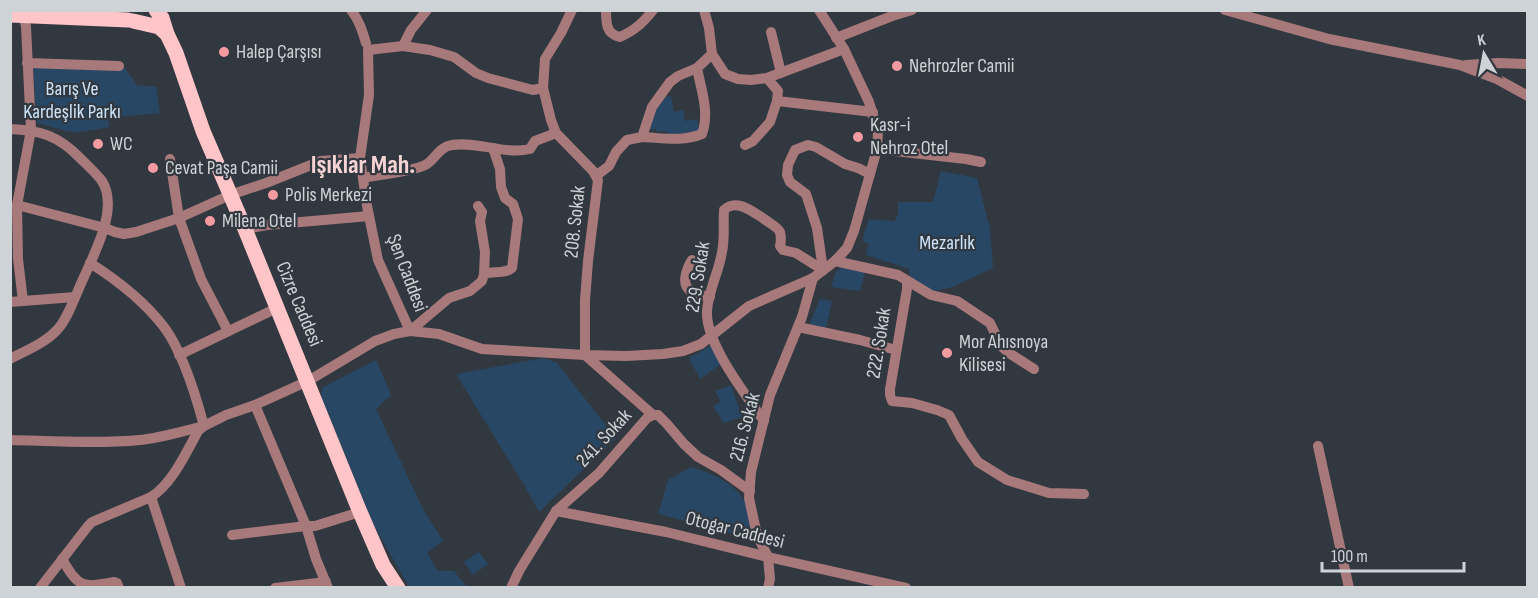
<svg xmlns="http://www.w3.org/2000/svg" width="1538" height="598" font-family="'Sofia Sans Condensed',sans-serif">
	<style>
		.green { fill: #284764 }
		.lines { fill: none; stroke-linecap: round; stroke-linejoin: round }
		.minor { stroke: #a8797b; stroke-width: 10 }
		.major { stroke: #ffc5c8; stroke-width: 15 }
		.poi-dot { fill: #f49aa1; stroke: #32383f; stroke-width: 2 }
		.labels { text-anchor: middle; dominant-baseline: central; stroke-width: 4.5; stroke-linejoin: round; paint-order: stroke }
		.poi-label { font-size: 20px; fill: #ced3d7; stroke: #32383f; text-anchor: start }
		.park-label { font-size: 20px; fill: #cce4fb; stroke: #32383f }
		.street-label { font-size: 20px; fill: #ced3d7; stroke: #32383f }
		.district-label { font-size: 26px; font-weight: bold; fill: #f6d3d4; stroke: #32383f }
	</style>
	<rect width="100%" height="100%" fill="#32383f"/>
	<g class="green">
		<path d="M33,68H125L137,85L156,87L160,113L108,118L109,127C95,129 79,134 65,131C56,128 47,125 37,123Z"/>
		<path d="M671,96L674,112L683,110L685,121L697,119L699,131L668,135L666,131L657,132L656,129L650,130L653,111L665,97Z"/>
		<path d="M941,171L977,178L990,229L993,268L952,287L931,292L910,280L909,269L866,255L869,244L862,241L869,219L894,221L898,215V202H933Z"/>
		<path d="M842,267L865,272L860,291L831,287L836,272Z"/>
		<path d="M820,299L832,301L826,329L809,325Z"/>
		<path d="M712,345L721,364L700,379L689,358Z"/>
		<path d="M544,358L557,363L616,438L539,512L524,485L456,374Z"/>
		<path d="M376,360L391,395L376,409L423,509L443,541L427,553L438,571H454L467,587H409L372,522L329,415L321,399L322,388Z"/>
		<path d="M731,385L742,417L724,423L713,406L721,402L715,391Z"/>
		<path d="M691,467C710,472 736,484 746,503C751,513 753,529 755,540L658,514L668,480Z"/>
		<path d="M479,552L488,564L473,575L464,562Z"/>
	</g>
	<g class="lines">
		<g class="minor">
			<path d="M351,10C359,20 362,30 366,43"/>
			<path d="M572,10L561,33L545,59L543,88L551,120L556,133L593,171L598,180L588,261L585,300V355L653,415"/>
			<path d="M606,10C606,23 606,34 620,37C635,30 643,23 653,10"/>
			<path d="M704,10L709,28L712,54L725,74L738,79L751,80L767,78L844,49"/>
			<path d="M1225,10L1329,39L1460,65L1497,79L1528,96"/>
			<path d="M771,32L781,73"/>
			<path d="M836,38L892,16L912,10"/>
			<path d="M403,46L411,30L427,10"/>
			<path d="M27,63L119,66"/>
			<path d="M1466,65L1498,63L1528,64"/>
			<path d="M767,78L778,91L777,101L873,112"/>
			<path d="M10,129C40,130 59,136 80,158C87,165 96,173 102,181C119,208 95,252 84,277C77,291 68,319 57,330C45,343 27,350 10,359"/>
			<path d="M642,137C663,138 682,142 702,134C710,112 701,90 697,68"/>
			<path d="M745,145L753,141L770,122L777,101"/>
			<path d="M493,148L500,169L501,187L505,198L513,204L518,219L512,268C505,274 493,271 484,274L482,281L470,291L449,298L410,331L378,260L367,206L360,158L369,95L368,50L403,46L430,50L454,57L476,73L488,78L533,90L543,88"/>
			<path d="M877,149L966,159L981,162"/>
			<path d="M170,159L179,218L201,279L228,331"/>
			<path d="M597,175L609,166L616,152L627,140L642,137L652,107L670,82L678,76L697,68L712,54"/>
			<path d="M363,178C378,175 416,171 427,164C436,158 439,147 452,145C478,141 504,155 530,149L535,141L556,133"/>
			<path d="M17,205L105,228L115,232L124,234L136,232L179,218L230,195L266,183L321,161L360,158"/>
			<path d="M478,206L482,212L480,221L485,252L484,274"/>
			<path d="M245,229L267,225L369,216"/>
			<path d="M692,260C687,268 680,285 691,291C696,294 704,296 710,297"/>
			<path d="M835,261L898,275L931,295L957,301L990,323L1001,346L1009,353L1034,369"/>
			<path d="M823,270L817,228L806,194L790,182L787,175L788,165L795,150L808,145L816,147L845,164L858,168L870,174"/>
			<path d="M907,281V289L890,389V395L892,401L912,403L937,410L949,415L962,439L978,462L1007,480L1049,493L1084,494"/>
			<path d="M23,301L18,259L17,205L31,130L26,27L24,16"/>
			<path d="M10,302L75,297"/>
			<path d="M798,327L860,340L896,350"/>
			<path d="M179,355L277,308"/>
			<path d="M255,405L306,526L316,559L328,588"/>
			<path d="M764,421C746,395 705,343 707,311C708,291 719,272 722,252C725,239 723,224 724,210C737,198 753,212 764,219C769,223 777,226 780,232C781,236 781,242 780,246L783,250L796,253L823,270"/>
			<path d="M10,440C52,441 99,444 140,440C162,438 183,431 204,426C196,396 182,351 164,327C144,301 117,280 90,263"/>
			<path d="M1318,446L1349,588"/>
			<path d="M151,497L181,588"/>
			<path d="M556,511L666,532L768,557L906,588"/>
			<path d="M232,535L306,526H315L360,512"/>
			<path d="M62,559C79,588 82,588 114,582L117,583L119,588"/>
			<path d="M40,588L88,526L92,522L151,497C172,484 186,453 198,431L204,426L226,415L255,405L308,381L375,341L394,334L410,331L439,334L482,349L585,355L626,356L663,354L683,351L701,344L749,306L813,278L835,261L847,248L854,231L870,174L877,149L878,132L869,102L860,83L844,49L819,10"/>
			<path d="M275,588L326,582"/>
			<path d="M511,588L519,571L556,511L599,473L647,418L653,415H658L667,424L684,444L698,457L721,470L750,491"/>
			<path d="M768,588L770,579L768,557L757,535L749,498L751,472L770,395L802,317L813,278"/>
		</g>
		<g class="major">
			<path d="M10,15L128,20"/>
			<path d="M133,21L159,27L167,34L162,18L156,10"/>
			<path d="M167,34L176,53L203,131L245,229L360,512L383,565L398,588"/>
		</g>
	</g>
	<g class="poi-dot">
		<circle cx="224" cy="52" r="6"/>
		<circle cx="897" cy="66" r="6"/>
		<circle cx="858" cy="137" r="6"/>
		<circle cx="98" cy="144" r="6"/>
		<circle cx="153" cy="168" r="6"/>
		<circle cx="273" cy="195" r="6"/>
		<circle cx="210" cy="221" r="6"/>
		<circle cx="947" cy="353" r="6"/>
	</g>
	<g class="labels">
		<g class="poi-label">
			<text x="236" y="52">Halep Çarşısı</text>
			<text x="909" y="66">Nehrozler Camii</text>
			<text x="870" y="125">Kasr-i<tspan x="870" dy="23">Nehroz Otel</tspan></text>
			<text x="110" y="144">WC</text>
			<text x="165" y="168">Cevat Paşa Camii</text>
			<text x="285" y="195">Polis Merkezi</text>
			<text x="222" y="221">Milena Otel</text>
			<text x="959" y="342">Mor Ahısnoya<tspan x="959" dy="23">Kilisesi</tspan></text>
		</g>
		<g class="park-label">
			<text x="72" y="89">Barış Ve<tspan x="72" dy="23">Kardeşlik Parkı</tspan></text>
			<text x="947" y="243">Mezarlık</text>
		</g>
		<g class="street-label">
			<text transform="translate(575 222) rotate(-84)">208. Sokak</text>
			<text transform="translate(407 273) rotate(69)">Şen Caddesi</text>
			<text transform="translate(698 277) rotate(-81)">229. Sokak</text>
			<text transform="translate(299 304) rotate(67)">Cizre Caddesi</text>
			<text transform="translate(879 343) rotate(-81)">222. Sokak</text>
			<text transform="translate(745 427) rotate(-75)">216. Sokak</text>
			<text transform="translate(604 438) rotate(-47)">241. Sokak</text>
			<text transform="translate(735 530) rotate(14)">Otogar Caddesi</text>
		</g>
		<g class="district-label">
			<text x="363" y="165">Işıklar Mah.</text>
		</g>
	</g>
	<rect width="1538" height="598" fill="none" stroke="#ced3d7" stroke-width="24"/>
	<g transform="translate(1484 54) rotate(350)" stroke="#32383f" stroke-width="4.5" paint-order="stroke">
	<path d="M0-4.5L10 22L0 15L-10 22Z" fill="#ced3d7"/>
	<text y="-9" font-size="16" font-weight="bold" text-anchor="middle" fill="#ced3d7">K</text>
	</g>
	<path d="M1322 562v9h142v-9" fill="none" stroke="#ced3d7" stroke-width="3"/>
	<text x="1331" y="562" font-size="18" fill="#ced3d7" stroke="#32383f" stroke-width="4.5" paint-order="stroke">100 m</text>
</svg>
